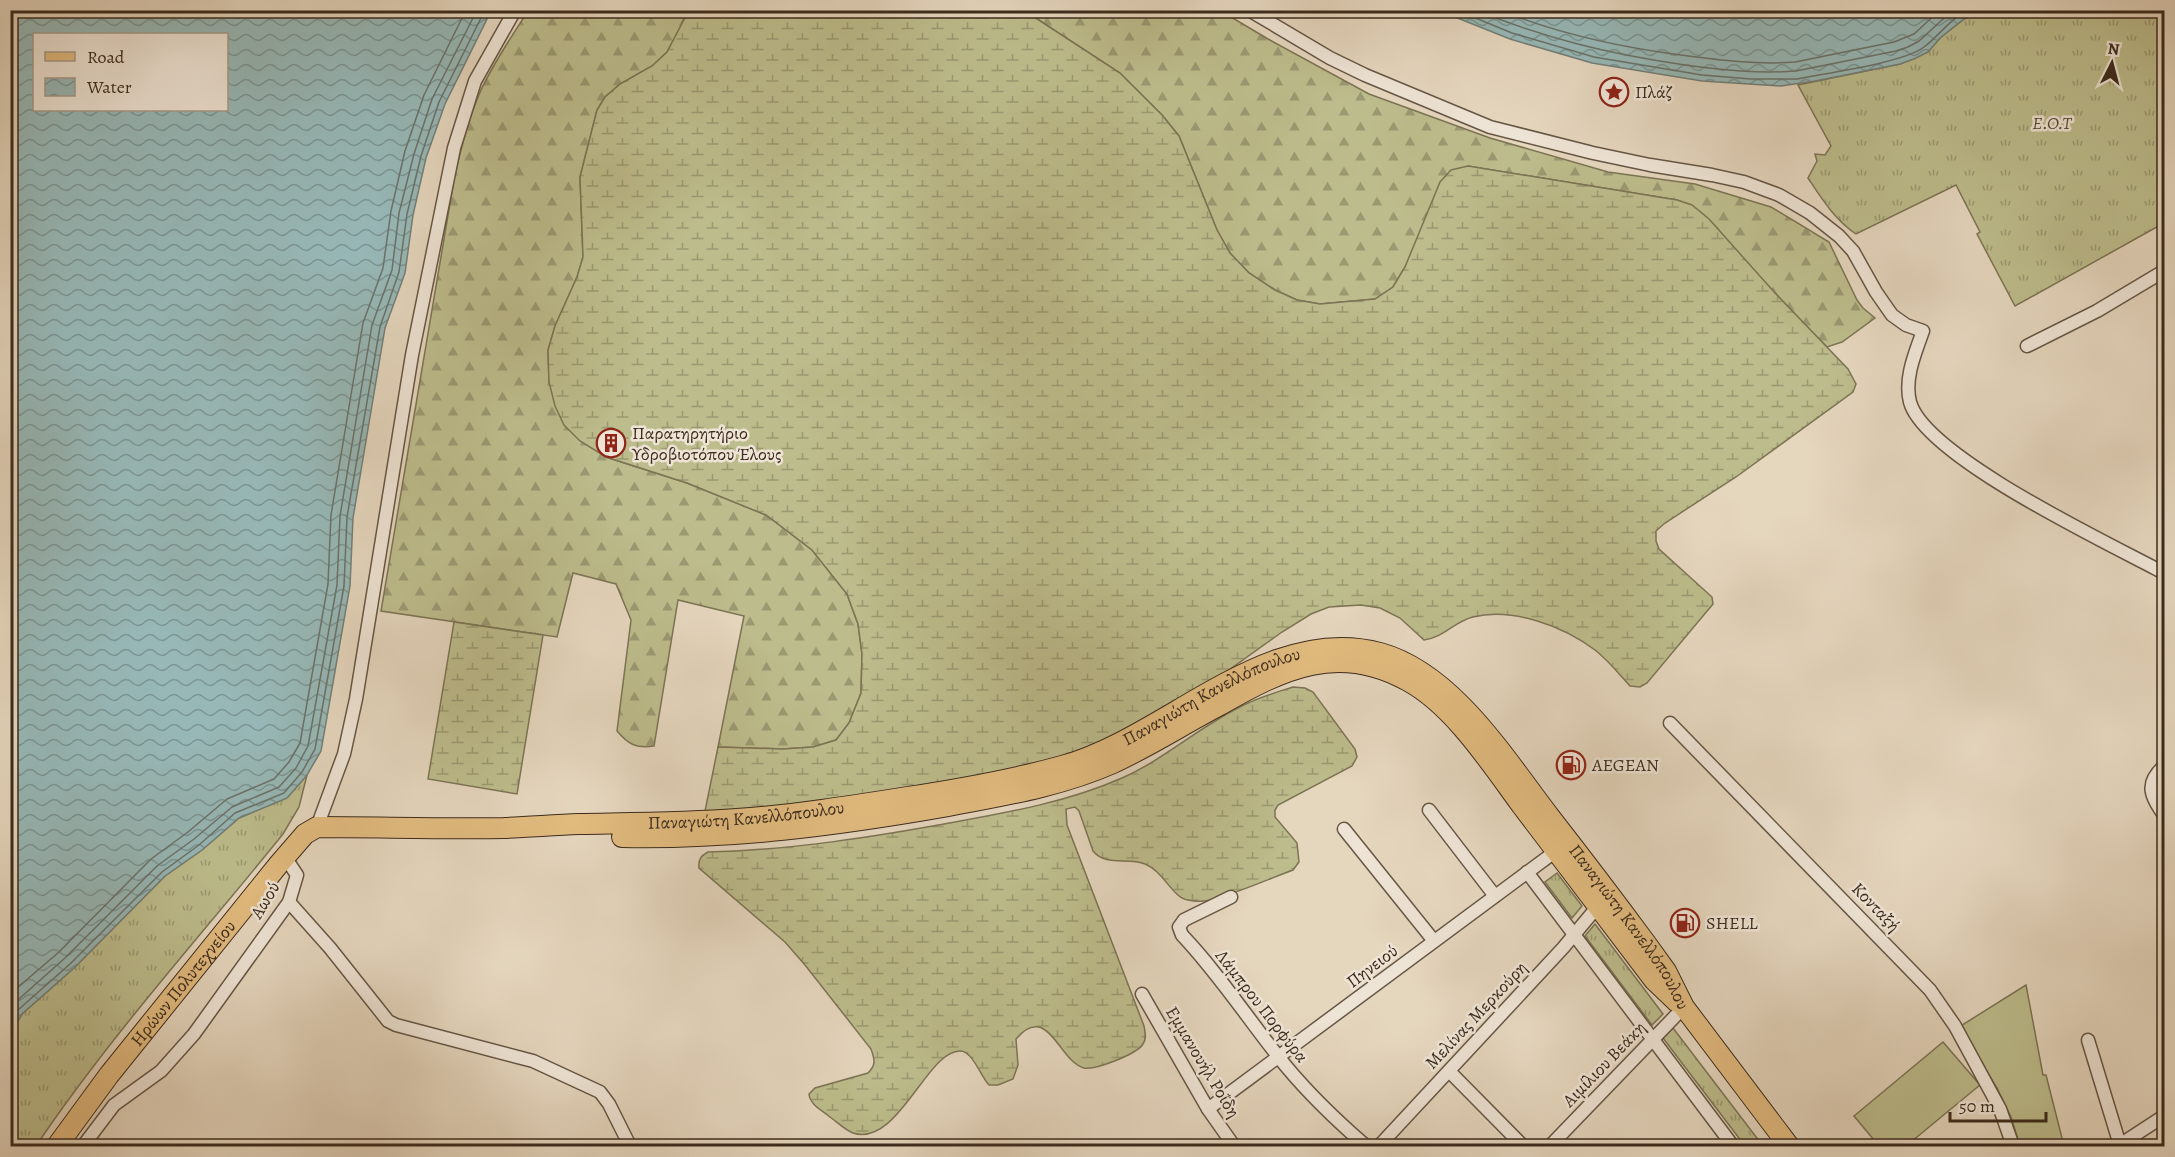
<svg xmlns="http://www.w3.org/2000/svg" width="2175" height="1157" font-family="Alegreya,serif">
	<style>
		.grass { fill: url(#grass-tufts); stroke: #7c7454; stroke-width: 1.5 }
		.forest { fill: url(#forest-firs); stroke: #7c7454; stroke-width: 1.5 }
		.wetland { fill: url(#wetland-marsh); stroke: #7c7454; stroke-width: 1.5 }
		.pitch { fill: #bdbc8c; stroke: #7c7454; stroke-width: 1.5 }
		.water { fill: url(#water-waves); stroke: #738079; stroke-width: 1.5; fill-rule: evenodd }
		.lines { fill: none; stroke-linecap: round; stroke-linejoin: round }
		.shore { stroke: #6a726a; stroke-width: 1.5 }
		.minor-casing { stroke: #665645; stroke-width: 15 }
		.primary-casing { stroke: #3c2b1d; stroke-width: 22 }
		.minor { stroke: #eee4d5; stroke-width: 12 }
		.primary { stroke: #e2bb7f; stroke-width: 20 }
		.rail { stroke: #3c2b1d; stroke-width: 4; stroke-dasharray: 10 10; stroke-linecap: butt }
		.labels { text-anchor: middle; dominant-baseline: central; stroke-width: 5; stroke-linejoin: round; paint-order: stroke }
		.poi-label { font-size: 18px; fill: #3c2b1d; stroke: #eee4d5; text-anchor: start }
		.park-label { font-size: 18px; font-style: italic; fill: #564833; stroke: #eee4d5 }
		.street-label { font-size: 18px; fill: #3c2b1d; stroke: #eee4d5 }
	</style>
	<defs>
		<pattern id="grass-tufts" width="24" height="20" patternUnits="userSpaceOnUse" patternTransform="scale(1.5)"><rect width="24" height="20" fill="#bdbc8c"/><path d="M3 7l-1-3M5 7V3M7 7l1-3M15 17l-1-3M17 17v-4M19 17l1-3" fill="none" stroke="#9b9972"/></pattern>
		<pattern id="forest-firs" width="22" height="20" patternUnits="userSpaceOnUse" patternTransform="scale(1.5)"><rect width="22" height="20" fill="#bdbc8c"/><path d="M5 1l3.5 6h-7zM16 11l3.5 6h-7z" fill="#9b9972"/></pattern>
		<pattern id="wetland-marsh" width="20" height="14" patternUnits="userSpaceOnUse" patternTransform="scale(1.5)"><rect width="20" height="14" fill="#bdbc8c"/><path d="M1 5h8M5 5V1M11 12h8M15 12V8" fill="none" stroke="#9b9972"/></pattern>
		<pattern id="water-waves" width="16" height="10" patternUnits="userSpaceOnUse" patternTransform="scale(1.5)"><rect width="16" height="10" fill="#97b8b7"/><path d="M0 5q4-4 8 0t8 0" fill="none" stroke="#7c9694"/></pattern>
	</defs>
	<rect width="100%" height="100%" fill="#e5d6be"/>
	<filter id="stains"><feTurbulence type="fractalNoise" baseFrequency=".00333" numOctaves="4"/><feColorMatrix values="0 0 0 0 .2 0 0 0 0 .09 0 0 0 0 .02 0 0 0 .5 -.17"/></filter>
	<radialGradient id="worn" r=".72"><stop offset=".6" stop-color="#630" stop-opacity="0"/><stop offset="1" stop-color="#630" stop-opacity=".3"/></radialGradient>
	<g class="grass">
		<path d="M1979,11H2164V223L2015,306L1977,234L1980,232L1956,185L1856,234C1835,220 1822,199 1808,178L1817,161L1815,154L1825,155L1831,146L1798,85L1900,64L1928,52L1940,38L1964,19Z"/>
		<path d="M307,775L299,807L283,834C200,937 110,1036 36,1146H11L10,1033L22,1014L74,968L165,876L202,850L239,818L287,798Z"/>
		<path d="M1557,873L1582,906L1572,918L1545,882Z"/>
		<path d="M1595,924L1663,1014L1652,1025L1585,936Z"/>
		<path d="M1673,1028L1763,1146H1745L1663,1038Z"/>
	</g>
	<g class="forest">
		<path d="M528,11H689L667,52L652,66L620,84L605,97L597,110L580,177L583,257L577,277L555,326L548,350L549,382L606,457L687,483L766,515L812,550L847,594L858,624L862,654L861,693L849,723L836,740L813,747L783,749L718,747L744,616L678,600L654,746C636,749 628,744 617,731L631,620L616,584L573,573L557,637L381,611L455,174C462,145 469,117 481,90C494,62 512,36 528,11Z"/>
		<path d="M1025,11H1221L1268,39L1369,94L1490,138L1608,172L1695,184L1771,207L1829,242L1857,300L1863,308L1875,318L1842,342L1827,347C1798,319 1772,289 1744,260C1720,234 1712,213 1677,200L1468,166L1420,233L1405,267L1393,287L1375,299L1320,304L1297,300L1275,290L1249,273L1230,253L1217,230L1179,136L1162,115L1120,73Z"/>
	</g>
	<g class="wetland">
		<path d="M689,10L1025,11L1120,73L1162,115L1179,136L1217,230L1230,253L1249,273L1275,290L1297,300L1320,304L1375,299L1393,287L1405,267L1440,182L1451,170L1468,166L1677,200L1692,205L1709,219L1775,293L1848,369L1856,384L1853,392L1736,477L1665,523L1656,531V541L1659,549L1712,597L1713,604L1647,683L1640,687L1630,686C1619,674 1608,660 1595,650C1563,626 1512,607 1473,617C1455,621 1443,638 1424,640L1400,618L1380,608L1361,605L1329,607L1311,614L1282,632L1219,677L1099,744L1033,765L915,789L704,816L718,747L783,749L813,747L836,740L849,723L861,693L862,654L858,624L847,594L812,550L766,515L687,483L606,457L580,441L564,425L555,406L549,382L548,350L555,326L577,277L583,257L580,177L597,110L605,97L620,84L652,66L667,52Z"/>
		<path d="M454,622L543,635L517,794L428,779Z"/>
		<path d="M1293,687L1305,688L1313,692L1355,749L1357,757L1352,766L1278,805L1275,810V817L1297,843L1299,862L1293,870C1266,880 1238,893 1210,900C1201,902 1186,902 1179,896C1167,886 1160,870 1145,864C1128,857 1106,867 1093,851L1079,811L1075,807L1066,809L1067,825L1144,1026C1145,1032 1147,1039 1143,1044C1137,1054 1096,1070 1084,1068C1059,1062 1048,1001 1016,1039L1018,1065L1013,1079L998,1085H989C981,1077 973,1052 961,1051C928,1048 898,1148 853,1133C845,1130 837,1122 830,1117C822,1110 810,1105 809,1094L815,1088L868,1073C876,1065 875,1060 871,1049L805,965L785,942L699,868C698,859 701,856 708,852C791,850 873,837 955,822C1011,812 1070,801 1122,778C1163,760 1198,728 1238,708C1256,698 1274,693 1293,687Z"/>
	</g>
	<g class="pitch">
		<path d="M2026,985L2043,1075H2046L2064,1146H2020L2011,1117L1997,1088L1959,1027Z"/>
		<path d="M1943,1042L1980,1085L1906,1146H1879L1854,1116Z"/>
	</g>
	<g class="water">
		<path d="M11,10L491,11L445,104L426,158L413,215L405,273L385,328L353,518L350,586L321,751L307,775L287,798L239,818L202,850L165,876L74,968L22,1014L11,1033ZM34,34H226V110H34Z"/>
		<path d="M1440,11H1979L1964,19L1940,38L1928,52L1914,59L1900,64L1815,81L1781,86L1702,81L1592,63L1510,39Z"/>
	</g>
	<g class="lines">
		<g class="shore">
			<path d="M1456,10L1512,33L1594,57L1702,75L1751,79H1797C1826,73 1903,63 1924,47C1939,36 1950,19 1967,10"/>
			<path d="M1476,10C1546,39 1610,54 1685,65C1722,70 1759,74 1796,71L1896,51L1908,47L1919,41L1953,10"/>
			<path d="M1500,10C1558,34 1619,47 1681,55C1719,60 1757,65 1795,62L1894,42L1914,34L1940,10"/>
			<path d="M10,994L59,952L151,859L188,832L227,799L274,779L289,762L300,743L328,584L331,515L363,323L383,268L391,211L405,151L424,95L466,10"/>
			<path d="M10,1007L65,958L157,866L194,839L232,807L279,787L296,768L308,746L337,585L340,516L372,325L392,270L399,213L414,154L432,99L477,10"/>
			<path d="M10,1022L18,1010L70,964L162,872L199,845L235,813L284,793L302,772L315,749L344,586L347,517L380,327L399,272L407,214L421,156L439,102L485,10"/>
		</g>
		<g class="minor-casing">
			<g id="minor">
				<path d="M1249,10L1330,58L1365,75L1490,127L1593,153L1650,165L1712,175L1744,182L1779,195L1810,213L1839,236L1853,251L1876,292L1892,315L1906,325L1923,331C1915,353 1904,379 1910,402C1925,457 2112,545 2164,573"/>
				<path d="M2027,346L2097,311L2164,271"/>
				<path d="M1670,723L1930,990L1955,1026L2000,1109L2013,1146"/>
				<path d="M2164,766C2144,784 2151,796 2164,815"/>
				<path d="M1429,810L1495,896"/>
				<path d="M317,827L344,754L356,699L412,355L454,148L475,81L515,10"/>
				<path d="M1344,829L1434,941"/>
				<path d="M1527,872L1733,1146"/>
				<path d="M1231,897L1184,920L1179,927L1182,935C1220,975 1250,1022 1285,1065C1309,1094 1337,1121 1366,1146"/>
				<path d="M289,902L330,948L388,1021L396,1025L533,1061L600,1092L609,1104L630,1146"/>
				<path d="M1142,994L1208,1109L1234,1146"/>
				<path d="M2088,1040L2120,1145"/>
				<path d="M1449,1071L1523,1146"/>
				<path d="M1208,1109L1556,851"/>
				<path d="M83,1146L114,1105L161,1071L194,1034L289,902L297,875L285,857"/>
				<path d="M1379,1146L1563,948L1598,906"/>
				<path d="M1550,1146L1684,1007"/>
				<path d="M2118,1146L2164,1116"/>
			</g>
		</g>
		<g class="primary-casing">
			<g id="primary">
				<path d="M622,837C732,839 834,826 943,807C1000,796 1059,787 1113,763C1150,746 1184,724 1220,705C1283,669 1338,642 1408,681C1454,706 1491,764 1522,806C1566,864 1610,922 1654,980L1677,1002"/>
				<path id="s1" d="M57,1146L109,1075L279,864L305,834L317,827C379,827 442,829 504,828C529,827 554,825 579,824C632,823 684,823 737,819C794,815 851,806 908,797C960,789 1012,780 1062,766C1166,738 1267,622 1380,653C1453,673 1506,760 1550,817C1582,858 1614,900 1645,942L1666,971L1684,1007L1789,1146"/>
			</g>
		</g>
		<use href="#minor" class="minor"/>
		<use href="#primary" class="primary"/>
		<path class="rail" d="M2143,1146L2164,1134"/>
	</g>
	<defs>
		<g id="sight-ring" transform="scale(1.5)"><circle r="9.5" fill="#eee4d5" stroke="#8f2418" stroke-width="1.5"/><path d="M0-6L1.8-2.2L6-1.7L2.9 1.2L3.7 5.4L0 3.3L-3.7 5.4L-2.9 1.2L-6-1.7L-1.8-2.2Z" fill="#8f2418"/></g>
		<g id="building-ring" transform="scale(1.5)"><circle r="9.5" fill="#eee4d5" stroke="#8f2418" stroke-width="1.5"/><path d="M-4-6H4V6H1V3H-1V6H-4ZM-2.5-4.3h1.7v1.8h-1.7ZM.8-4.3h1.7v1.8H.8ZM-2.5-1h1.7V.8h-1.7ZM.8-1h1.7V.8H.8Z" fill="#8f2418"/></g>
		<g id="fuel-ring" transform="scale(1.5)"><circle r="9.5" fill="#eee4d5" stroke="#8f2418" stroke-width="1.5"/><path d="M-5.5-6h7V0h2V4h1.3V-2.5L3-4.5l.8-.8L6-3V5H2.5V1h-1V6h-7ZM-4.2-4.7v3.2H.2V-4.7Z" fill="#8f2418"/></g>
	</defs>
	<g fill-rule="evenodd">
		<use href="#sight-ring" x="1614" y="92"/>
		<use href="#building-ring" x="611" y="443"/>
		<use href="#fuel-ring" x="1571" y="765"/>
		<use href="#fuel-ring" x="1685" y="923"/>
	</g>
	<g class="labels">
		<g class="poi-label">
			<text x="1635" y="92">Πλάζ</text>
			<text x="632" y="433">Παρατηρητήριο<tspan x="632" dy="21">Υδροβιοτόπου Έλους</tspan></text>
			<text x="1592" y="765">AEGEAN</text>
			<text x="1706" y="923">SHELL</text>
		</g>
		<g class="park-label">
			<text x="2052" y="123">E.O.T</text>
		</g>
		<g class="street-label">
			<text stroke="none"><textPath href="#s1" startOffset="1328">Παναγιώτη Κανελλόπουλου</textPath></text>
			<text stroke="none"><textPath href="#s1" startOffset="842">Παναγιώτη Κανελλόπουλου</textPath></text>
			<text transform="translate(265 900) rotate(-59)">Αωού</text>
			<text transform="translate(1876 907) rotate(46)">Κονταξή</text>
			<text stroke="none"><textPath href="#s1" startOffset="1884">Παναγιώτη Κανελλόπουλου</textPath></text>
			<text transform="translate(1372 966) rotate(-37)">Πηνειού</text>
			<text stroke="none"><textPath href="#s1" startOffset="206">Ηρώων Πολυτεχνείου</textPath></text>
			<text transform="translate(1262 1006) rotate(52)">Λάμπρου Πορφύρα</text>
			<text transform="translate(1476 1015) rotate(-47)">Μελίνας Μερκούρη</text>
			<text transform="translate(1203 1062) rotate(59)">Εμμανουήλ Ροΐδη</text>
			<text transform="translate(1604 1064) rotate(-46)">Αιμίλιου Βεάκη</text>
		</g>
	</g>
	<rect width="2175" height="1157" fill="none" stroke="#e5d6be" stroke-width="36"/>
	<rect x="12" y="12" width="2151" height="1133" fill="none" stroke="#3c2b1d" stroke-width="3"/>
	<rect x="18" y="18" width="2139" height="1121" fill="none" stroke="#3c2b1d" stroke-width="1.5"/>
	<rect x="33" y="33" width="195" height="78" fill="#eee4d5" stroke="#a79a8b" stroke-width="1.5"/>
	<rect x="45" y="52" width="30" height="9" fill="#e2bb7f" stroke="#a79a8b" stroke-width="1.5"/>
	<text x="87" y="63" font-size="18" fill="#3c2b1d">Road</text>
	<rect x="45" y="78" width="30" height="18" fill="url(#water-waves)" stroke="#a79a8b" stroke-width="1.5"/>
	<text x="87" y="93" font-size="18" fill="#3c2b1d">Water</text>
	<g transform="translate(2112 63) rotate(6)" stroke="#eee4d5" stroke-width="4.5" paint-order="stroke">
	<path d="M0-4.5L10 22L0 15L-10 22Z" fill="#3c2b1d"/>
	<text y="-9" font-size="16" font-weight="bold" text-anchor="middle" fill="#3c2b1d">N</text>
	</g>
	<path d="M1950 1112v9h96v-9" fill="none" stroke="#3c2b1d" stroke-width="3"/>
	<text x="1959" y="1112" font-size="18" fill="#3c2b1d" stroke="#eee4d5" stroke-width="4.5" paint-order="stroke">50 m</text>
	<rect width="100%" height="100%" filter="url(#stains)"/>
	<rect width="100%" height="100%" fill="url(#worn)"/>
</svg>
